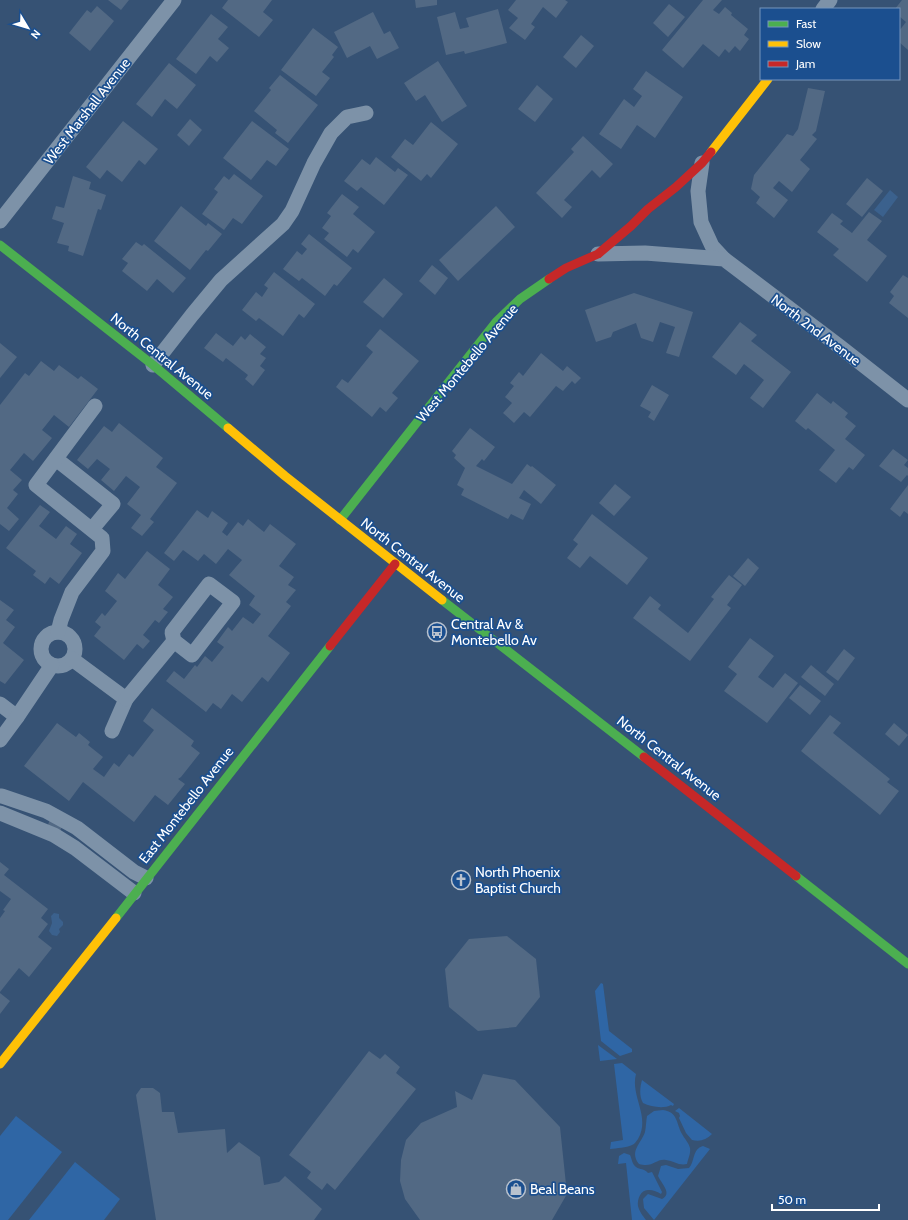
<svg xmlns="http://www.w3.org/2000/svg" width="908" height="1220" font-family="Cabin,sans-serif">
	<style>
		.green { fill: #2f66a5 }
		.water { fill: #3b618d }
		.building { fill: #526984 }
		.lines { fill: none; stroke-linecap: round; stroke-linejoin: round }
		.street { stroke: #7d92a8; stroke-width: 15 }
		.fast { stroke: #4caf50; stroke-width: 9 }
		.slow { stroke: #ffc107; stroke-width: 9 }
		.jam { stroke: #c62828; stroke-width: 9 }
		.labels { text-anchor: middle; dominant-baseline: central; stroke-width: 3.5; stroke-linejoin: round; paint-order: stroke }
		.street-label { font-size: 14px; fill: #fff; stroke: #1b4f8f }
		.poi-label { font-size: 14px; fill: #fff; stroke: #1b4f8f; text-anchor: start }
	</style>
	<rect width="100%" height="100%" fill="#365274"/>
	<g class="green">
		<path d="M601,983L603,984L609,1031L632,1049V1052L620,1056L601,1041L595,991Z"/>
		<path d="M598,1045L617,1059L600,1061Z"/>
		<path d="M622,1063L636,1074C630,1096 651,1117 638,1139C636,1141 635,1144 632,1145C626,1148 617,1148 610,1149L611,1142L623,1140L614,1064Z"/>
		<path d="M642,1080L674,1104L673,1106L671,1105C664,1109 651,1107 643,1103C639,1096 640,1087 642,1080Z"/>
		<path d="M679,1108L712,1134C706,1140 700,1142 692,1140L686,1133L679,1118L680,1116L679,1113L675,1111Z"/>
		<path d="M663,1110C678,1112 676,1123 682,1134C684,1138 689,1143 690,1148C691,1153 688,1159 687,1164C679,1166 674,1161 666,1160C656,1158 654,1168 639,1164C629,1151 641,1144 645,1132C646,1127 646,1122 647,1116L654,1111Z"/>
		<path d="M16,1116L62,1152L8,1220H0V1136Z"/>
		<path d="M703,1146L710,1149L654,1220L644,1208L643,1199L648,1194L662,1199C673,1194 661,1183 658,1176L661,1166L666,1165L678,1169L689,1168C695,1162 692,1149 703,1146Z"/>
		<path d="M624,1153L630,1155C632,1159 632,1164 636,1167C640,1170 644,1168 648,1173L652,1172L662,1192L661,1194C658,1192 653,1190 649,1190C641,1189 637,1199 638,1206C639,1211 643,1216 646,1220H632L626,1163L618,1164L619,1156Z"/>
		<path d="M75,1162L120,1199L104,1220H29Z"/>
	</g>
	<g class="water">
		<path d="M890,190L898,197L883,217L874,210Z"/>
		<path d="M54,913L59,914V918L63,922V925L59,929L60,932L57,936L52,935L49,931L52,923L51,916Z"/>
	</g>
	<g class="building">
		<path d="M108,0H129L121,10Z"/>
		<path d="M228,0H272L263,12L273,20L259,37L222,8Z"/>
		<path d="M415,0H437V5L416,8Z"/>
		<path d="M516,0H565L568,2L556,18L543,7L531,24L535,27L525,40L509,28L518,18L508,10Z"/>
		<path d="M703,0H722L713,10L719,14L725,7L732,13L731,15L748,29L744,35L749,39L740,51L735,46L729,53L725,49L719,57L703,44L683,68L662,50Z"/>
		<path d="M902,0H908V50L899,42V31L906,22L899,16V9H895Z"/>
		<path d="M669,4L685,17L668,37L653,23Z"/>
		<path d="M97,6L114,21L90,51L69,33L87,10L91,13Z"/>
		<path d="M498,9L507,43L465,54L464,51L446,55L437,17L455,12L460,29L469,27L466,18Z"/>
		<path d="M373,12L384,34L390,31L399,48L377,59L370,46L347,58L334,32Z"/>
		<path d="M211,14L228,27L218,39L229,48L217,62L210,56L196,74L176,59Z"/>
		<path d="M313,28L338,47L332,55L334,57L322,72L330,78L316,96L281,70Z"/>
		<path d="M581,35L594,46L576,68L563,57Z"/>
		<path d="M438,61L467,106L442,122L425,95L416,101L404,83Z"/>
		<path d="M169,63L196,85L177,109L165,99L152,117L136,104Z"/>
		<path d="M646,71L683,97L655,138L637,125L621,149L599,134L624,99L634,107L642,96L633,89Z"/>
		<path d="M280,75L318,105L288,143L275,133L277,130L254,111L271,90L269,88Z"/>
		<path d="M537,85L553,99L535,122L518,109Z"/>
		<path d="M808,88L825,91L816,131L812,135L817,139L800,160L810,169L792,192L779,181L773,188L788,200L774,218L756,203L760,197L751,189L754,175L787,134L793,136L798,129Z"/>
		<path d="M190,119L202,130L189,146L177,135Z"/>
		<path d="M123,121L158,149L145,165L139,160L122,182L107,170L100,179L86,167Z"/>
		<path d="M252,121L289,149L276,166L267,160L251,180L223,158Z"/>
		<path d="M431,122L458,144L431,178L427,174L421,181L391,157L405,139L413,145Z"/>
		<path d="M583,136L613,164L600,178L592,170L564,200L572,207L562,218L536,193L574,152L571,149Z"/>
		<path d="M376,157L395,172L398,168L408,175L384,205L361,187L357,191L344,181L362,159L370,165Z"/>
		<path d="M234,174L263,196L242,224L233,218L224,230L202,214L218,192L214,189L224,176L229,180Z"/>
		<path d="M73,176L91,182L89,189L106,195L101,210L98,209L83,256L68,251L69,246L57,243L64,223L52,219L56,206L64,208Z"/>
		<path d="M867,178L883,191L862,217L846,204Z"/>
		<path d="M342,194L359,207L353,214L375,232L358,253L353,249L347,257L324,239L329,233L322,228L331,216L327,213Z"/>
		<path d="M181,206L206,226L208,223L222,234L208,251L206,250L190,270L154,241Z"/>
		<path d="M496,206L515,227L458,281L439,260Z"/>
		<path d="M869,212L882,221L867,240L887,256L867,282L833,255L839,249L817,232L832,213L843,221L840,224L852,233Z"/>
		<path d="M309,234L352,268L337,286L334,284L325,296L302,278L299,281L283,269L297,251L302,255L307,249L301,244Z"/>
		<path d="M136,242L142,246L144,244L186,278L173,293L157,279L147,291L122,271L128,263L122,259Z"/>
		<path d="M432,265L448,278L435,295L419,281Z"/>
		<path d="M274,272L315,304L304,318L299,314L283,336L259,318L256,321L242,310L256,292L262,297L268,288L264,285Z"/>
		<path d="M903,275L908,278V318L889,303L894,296L890,292Z"/>
		<path d="M384,278L403,294L383,318L363,302Z"/>
		<path d="M634,293L693,312L679,357L666,353L675,327L660,322L653,342L641,338L636,323L613,332L611,337L596,342L585,310Z"/>
		<path d="M740,322L757,335L751,341L791,372L763,408L750,398L764,380L744,364L736,375L712,357Z"/>
		<path d="M380,329L419,361L392,393L398,398L386,412L380,407L372,417L336,387L342,379L348,383L373,352L366,346Z"/>
		<path d="M216,333L233,346L241,336L245,340L250,334L266,347L260,354L266,358L260,366L265,370L253,386L245,379L248,375L226,358L223,362L204,348Z"/>
		<path d="M0,343L17,357L0,378Z"/>
		<path d="M541,353L563,371L567,366L581,378L575,384L572,381L563,391L556,386L530,417L524,412L514,423L503,413L512,403L505,397L514,386L510,383L519,372L523,376Z"/>
		<path d="M41,361L54,371L59,365L78,379L81,376L98,389L69,427L54,415L42,430L52,438L33,461L24,453L10,470L22,480L13,490L18,494L7,508L19,519L9,531L0,524V405L25,373L29,376Z"/>
		<path d="M652,385L669,395L654,421L648,417L651,412L640,406Z"/>
		<path d="M817,393L831,404L833,401L848,413L845,417L856,426L845,439L865,455L853,470L849,467L836,483L819,470L835,450L808,428L806,430L795,421Z"/>
		<path d="M119,423L163,458L156,467L177,483L150,519L154,522L142,536L131,528L141,515L127,504L140,487L126,476L114,491L101,480L110,469L97,459L88,469L77,460L104,426L112,432Z"/>
		<path d="M470,428L495,447L484,461L482,459L476,466L512,484L527,464L531,467L532,466L556,485L541,504L524,490L519,498L531,504L523,520L511,514L508,519L461,495L464,489L457,485L465,468L454,458L456,455L452,451Z"/>
		<path d="M893,449L908,460L904,465L908,468V476L907,475L901,482L879,466Z"/>
		<path d="M615,484L631,497L614,516L599,503Z"/>
		<path d="M908,485V514L904,511L900,517L890,509Z"/>
		<path d="M40,505L50,512L39,526L56,539L66,526L77,534L70,544L82,553L59,584L50,577L45,584L33,575L36,571L6,548Z"/>
		<path d="M197,510L208,518L212,511L228,523L222,532L227,536L238,522L243,526L248,519L264,532L270,524L296,544L279,566L294,577L288,585L296,590L286,602L291,606L268,636L290,653L268,682L262,677L242,702L232,694L221,709L213,703L206,712L166,681L174,671L184,679L195,665L197,667L205,656L212,662L224,647L217,642L228,627L232,631L243,617L253,624L261,614L249,605L255,596L229,575L242,560L228,549L216,564L204,554L198,561L183,550L174,561L164,553Z"/>
		<path d="M592,514L648,558L627,585L590,556L580,568L567,558L578,544L573,540Z"/>
		<path d="M147,551L170,569L158,585L173,597L163,609L168,612L159,623L155,620L143,635L150,641L143,649L137,644L124,660L94,636L101,627L95,622L102,613L105,616L117,601L105,591L118,573L125,579Z"/>
		<path d="M748,558L759,568L745,586L733,576Z"/>
		<path d="M729,575L742,585L727,605L731,608L690,661L633,618L650,596L661,605L658,609L688,633L714,599L711,597Z"/>
		<path d="M0,600L14,610L6,620L15,627L3,643L24,660L5,684L0,681Z"/>
		<path d="M750,638L774,656L758,677L773,688L785,673L798,683L767,723L724,691L737,674L728,667Z"/>
		<path d="M844,649L855,658L838,681L826,672Z"/>
		<path d="M811,665L834,684L825,696L801,677Z"/>
		<path d="M800,685L821,701L810,715L789,698Z"/>
		<path d="M152,708L194,741L191,746L200,753L181,777L178,779L185,784L168,805L155,795L134,822L83,782L69,801L24,766L57,723L76,737L79,733L90,742L88,745L103,757L93,769L104,777L114,763L119,767L129,754L133,757L154,730L143,721Z"/>
		<path d="M830,715L841,723L833,733L890,779L887,782L899,791L880,815L801,751Z"/>
		<path d="M894,723L908,735L899,746L885,734Z"/>
		<path d="M50,819L63,825L59,833L47,828Z"/>
		<path d="M0,862L9,869L4,875L48,909L41,918L48,924L38,937L52,948L29,977L19,968L0,992V918L5,911L3,910L11,899L0,891Z"/>
		<path d="M507,936L536,959L540,997L516,1027L478,1031L449,1007L445,969L469,939Z"/>
		<path d="M0,993L10,1001L0,1014Z"/>
		<path d="M369,1051L380,1059L385,1054L400,1067L396,1073L416,1089L335,1190L327,1183L322,1190L307,1178L311,1172L289,1155Z"/>
		<path d="M483,1074L515,1080L560,1127L567,1194L552,1220H420L405,1199L400,1181L401,1160L406,1140L421,1123L457,1107L455,1091L472,1100Z"/>
		<path d="M141,1088H153L160,1093L162,1112H174L178,1133L225,1129L227,1153L239,1142L260,1157L264,1185L279,1182L285,1176L322,1209L314,1220H156L136,1095Z"/>
	</g>
	<g class="lines">
		<g class="street">
			<path d="M823,9L830,0"/>
			<path d="M702,163L698,191L701,222L712,246L724,259"/>
			<path d="M0,221L174,0"/>
			<path d="M598,254L645,253L724,259L839,346L908,400"/>
			<path d="M153,365L192,315L221,280L283,224L292,211L314,163L331,133L347,117L366,113"/>
			<path d="M56,459L113,504L92,529"/>
			<circle cx="58" cy="649" r="17"/>
			<path d="M58,632L61,620L72,592L103,551L102,538L36,485L95,406"/>
			<path d="M72,659L126,699L112,731"/>
			<path d="M126,699L174,641L172,632L209,584L233,602L192,655L174,641"/>
			<path d="M0,704L17,717"/>
			<path d="M0,740L17,717L52,665"/>
			<path d="M0,796H2L46,811L77,828L134,872L146,878"/>
			<path d="M0,813L54,835L75,848L134,893"/>
		</g>
		<g class="fast">
			<path d="M0,245L153,365L228,428"/>
			<path d="M340,520L496,322L520,299L549,279"/>
			<path d="M442,600L644,757"/>
			<path d="M796,876L908,964"/>
			<path d="M116,918L330,646"/>
		</g>
		<g class="slow">
			<path d="M711,152L768,79"/>
			<path d="M228,428L285,476L442,600"/>
			<path d="M0,1064L116,918"/>
		</g>
		<g class="jam">
			<path d="M549,279L566,268L598,254L631,226L648,209L676,187L702,163L711,152"/>
			<path d="M330,646L395,564"/>
			<path d="M644,757L796,876"/>
		</g>
	</g>
	<defs>
		<g id="bus-ring" transform="scale(1)"><circle r="9.5" fill="#1b4f8f" stroke="#b9c2ce" stroke-width="1.5"/><path d="M-5-6H5V4H4V6H2V4H-2V6H-4V4H-5ZM-3.5-4V0h7V-4ZM-3.5 1.2v1.5H-2V1.2ZM2 1.2v1.5H3.5V1.2Z" fill="#b9c2ce"/></g>
		<g id="church-ring" transform="scale(1)"><circle r="9.5" fill="#1b4f8f" stroke="#b9c2ce" stroke-width="1.5"/><path d="M-1.2-6h2.4v3.5h3.3v2.4h-3.3V6h-2.4V-.1h-3.3v-2.4h3.3Z" fill="#b9c2ce"/></g>
		<g id="shop-ring" transform="scale(1)"><circle r="9.5" fill="#1b4f8f" stroke="#b9c2ce" stroke-width="1.5"/><path d="M-5-2.5h2.3a2.7 3.5 0 0 1 5.4 0H5L5.5 6h-11ZM-1.5-2.5h3a1.5 2.3 0 0 0-3 0Z" fill="#b9c2ce"/></g>
	</defs>
	<g fill-rule="evenodd">
		<use href="#bus-ring" x="437" y="632"/>
		<use href="#church-ring" x="461" y="880"/>
		<use href="#shop-ring" x="516" y="1189"/>
	</g>
	<g class="labels">
		<g class="street-label">
			<text transform="translate(87 111) rotate(-52)">West Marshall Avenue</text>
			<text transform="translate(816 330) rotate(37)">North 2nd Avenue</text>
			<text transform="translate(162 356) rotate(39)">North Central Avenue</text>
			<text transform="translate(467 363) rotate(-50)">West Montebello Avenue</text>
			<text transform="translate(413 560) rotate(38)">North Central Avenue</text>
			<text transform="translate(669 758) rotate(38)">North Central Avenue</text>
			<text transform="translate(186 805) rotate(-52)">East Montebello Avenue</text>
		</g>
		<g class="poi-label">
			<text x="451" y="624">Central Av &amp;<tspan x="451" dy="16">Montebello Av</tspan></text>
			<text x="475" y="872">North Phoenix<tspan x="475" dy="16">Baptist Church</tspan></text>
			<text x="530" y="1189">Beal Beans</text>
		</g>
	</g>
	<rect x="760" y="8" width="140" height="72" fill="#1b4f8f" stroke="#7695bc"/>
	<rect x="768" y="21" width="20" height="6" fill="#4caf50" stroke="#7695bc"/>
	<text x="796" y="28" font-size="12" fill="#ffffff">Fast</text>
	<rect x="768" y="41" width="20" height="6" fill="#ffc107" stroke="#7695bc"/>
	<text x="796" y="48" font-size="12" fill="#ffffff">Slow</text>
	<rect x="768" y="61" width="20" height="6" fill="#c62828" stroke="#7695bc"/>
	<text x="796" y="68" font-size="12" fill="#ffffff">Jam</text>
	<g transform="translate(28 28) rotate(128)" stroke="#1b4f8f" stroke-width="3" paint-order="stroke">
	<path d="M0-3L7 15L0 10L-7 15Z" fill="#ffffff"/>
	<text y="-6" font-size="11" font-weight="bold" text-anchor="middle" fill="#ffffff">N</text>
	</g>
	<path d="M772 1204v6h107v-6" fill="none" stroke="#ffffff" stroke-width="2"/>
	<text x="778" y="1204" font-size="12" fill="#ffffff" stroke="#1b4f8f" stroke-width="3" paint-order="stroke">50 m</text>
</svg>
